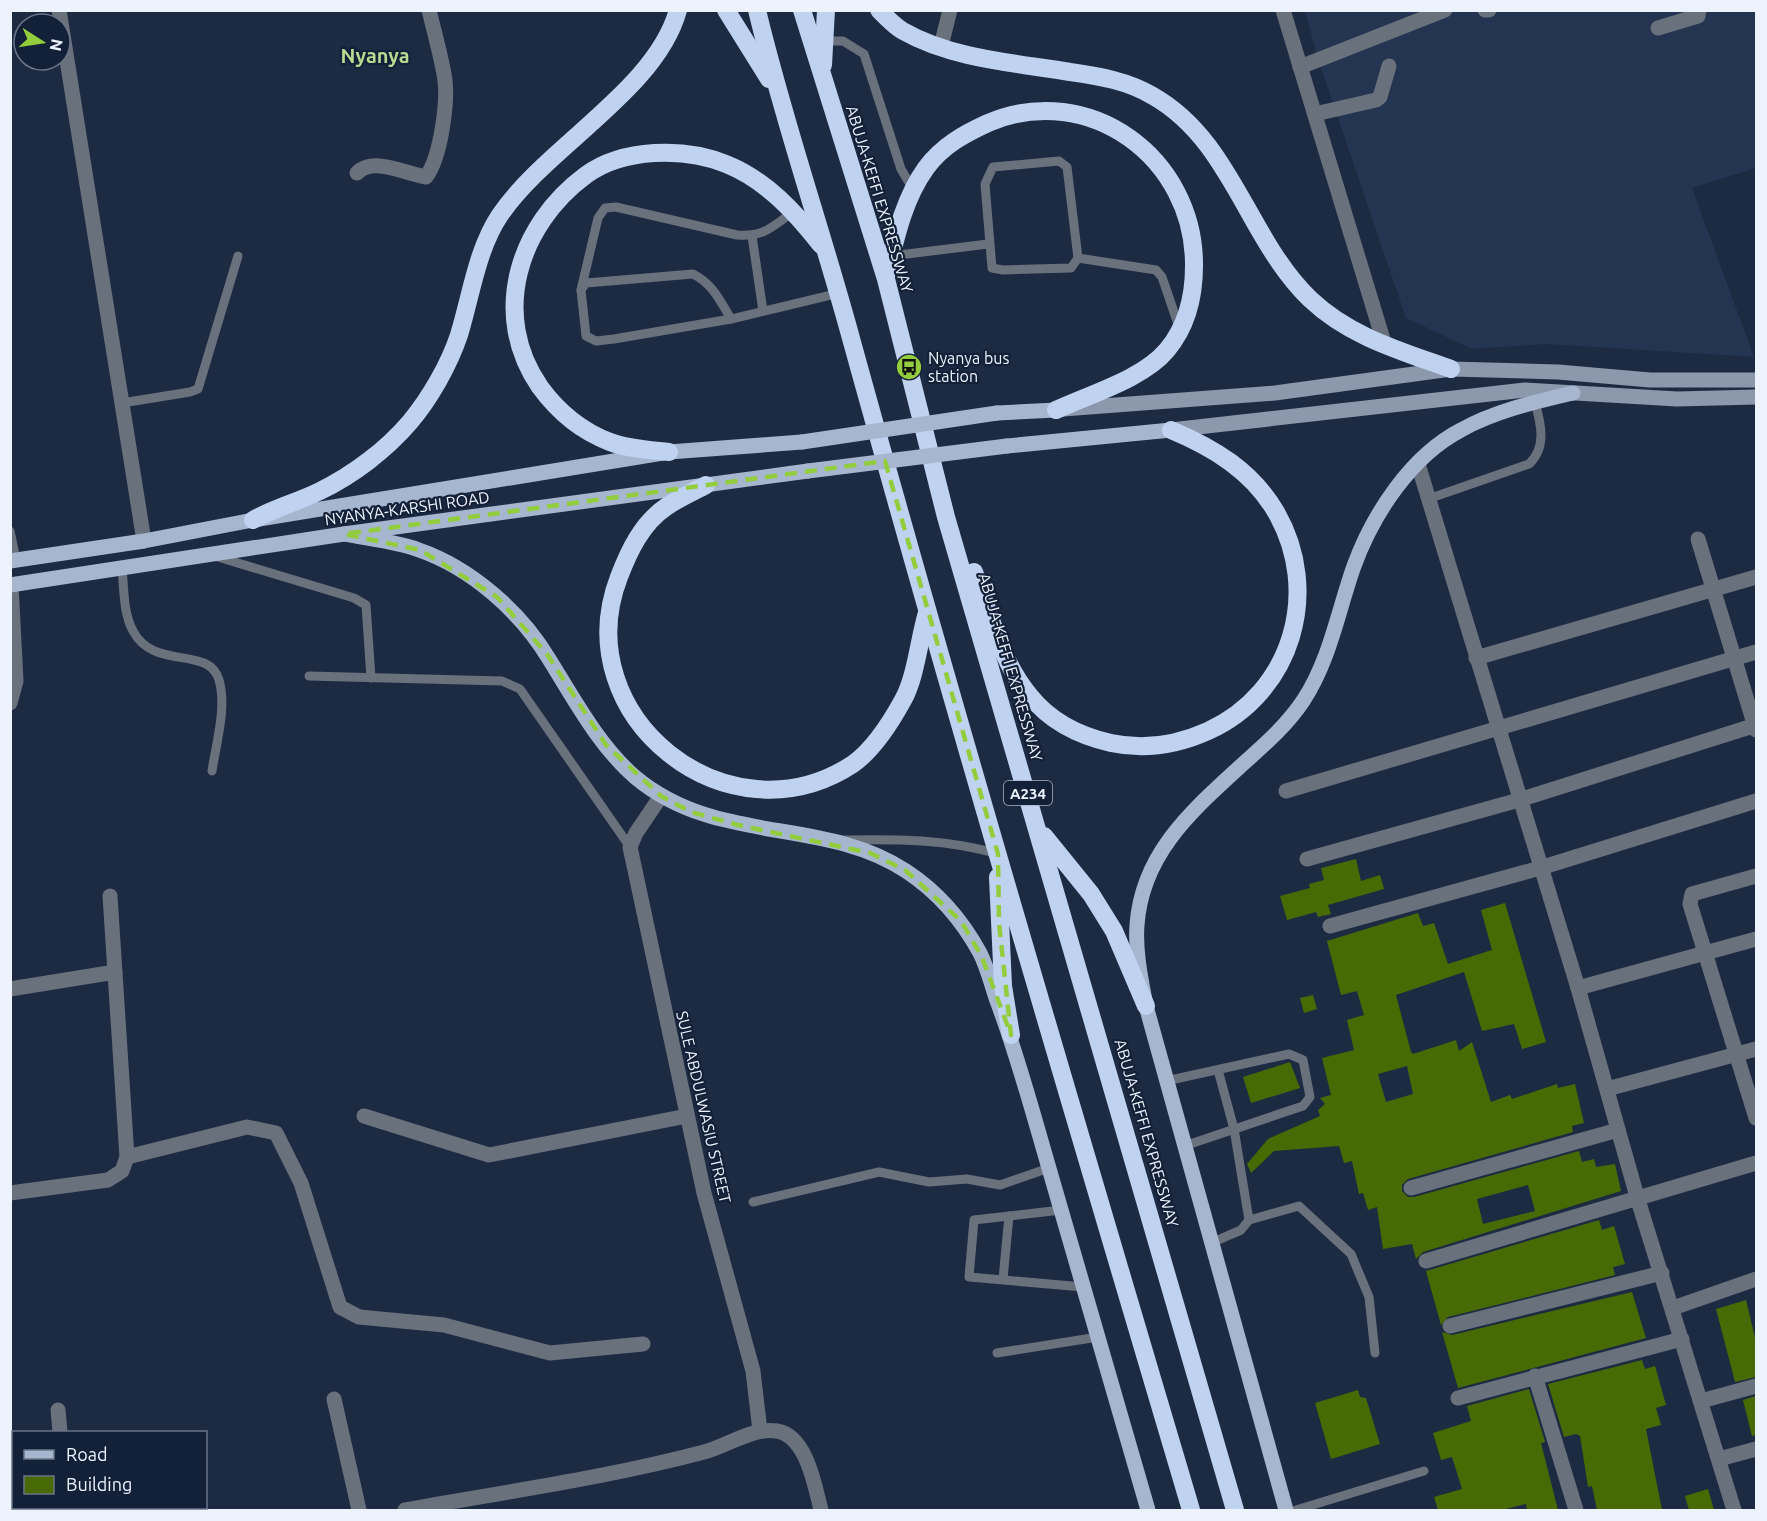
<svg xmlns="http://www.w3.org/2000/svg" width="1767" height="1521" font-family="Ubuntu,sans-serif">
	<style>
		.built { fill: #233551 }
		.building { fill: #476b02; fill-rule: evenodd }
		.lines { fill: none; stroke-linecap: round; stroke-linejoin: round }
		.lane { stroke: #69717d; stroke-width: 9 }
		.street { stroke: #69717d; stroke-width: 15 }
		.secondary { stroke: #8c98ab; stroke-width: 15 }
		.primary { stroke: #a6b6cf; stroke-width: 15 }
		.highway { stroke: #bfd2f0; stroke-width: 18 }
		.primary-bridge { stroke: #a6b6cf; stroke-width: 15 }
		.marked { fill: none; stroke: #93cc3d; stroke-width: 4.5; stroke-dasharray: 12 8; stroke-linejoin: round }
		.labels { text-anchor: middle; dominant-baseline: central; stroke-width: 4.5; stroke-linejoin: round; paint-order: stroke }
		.shield { fill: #132138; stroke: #acb4c2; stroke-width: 1.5 }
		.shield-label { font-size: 15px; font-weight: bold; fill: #edf3fd }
		.street-label { font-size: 16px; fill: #edf3fd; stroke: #132138 }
		.poi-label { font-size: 16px; fill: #edf3fd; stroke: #132138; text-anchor: start }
		.quarter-label { font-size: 20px; font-weight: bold; fill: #b7d992; stroke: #132138 }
	</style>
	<rect width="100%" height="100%" fill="#1d2b42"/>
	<path class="built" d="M1305,11H1756V168L1692,188L1754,357L1546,344L1472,349L1406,318L1318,59Z"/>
	<g class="building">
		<path d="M1356,859L1361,881L1380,875L1384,889L1328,905L1331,914L1318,917L1316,912L1287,920L1280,896L1310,888L1309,884L1324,880L1321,868Z"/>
		<path d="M1505,903L1546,1042L1522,1049L1514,1024L1482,1031L1464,972L1396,995L1411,1052L1413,1054L1456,1040L1459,1051L1472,1042L1491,1102L1510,1095L1512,1099L1557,1084L1558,1088L1575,1084L1584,1123L1572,1126L1573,1132L1408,1179L1402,1185V1191L1408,1197H1414L1579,1151L1582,1162L1594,1159L1596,1167L1615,1164L1621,1191L1423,1252L1416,1259L1412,1244L1383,1249L1377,1207L1368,1210L1363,1193L1359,1194L1352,1161L1344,1163L1339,1146L1274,1151L1251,1173L1247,1164L1268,1139L1320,1116L1318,1110L1325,1104L1320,1098L1331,1095L1322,1058L1354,1050L1347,1020L1364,1015L1357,991L1341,995L1327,941L1418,913L1423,926L1434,923L1448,964L1492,950L1481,910ZM1407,1066L1413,1094L1386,1102L1378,1074ZM1528,1185L1535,1211L1483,1224L1477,1199Z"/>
		<path d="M1313,995L1317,1009L1304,1013L1300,998Z"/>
		<path d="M1290,1062L1300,1088L1251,1103L1243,1077Z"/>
		<path d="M1599,1220L1602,1230L1614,1226L1625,1264L1613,1267L1615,1275L1448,1317L1441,1325L1426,1271Z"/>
		<path d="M1632,1292L1646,1338L1458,1388L1442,1332L1452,1335Z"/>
		<path d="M1746,1300L1756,1342V1377L1735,1382L1716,1309Z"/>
		<path d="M1642,1360L1645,1369L1655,1366L1666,1405L1656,1408L1661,1425L1646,1429L1662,1510H1597L1592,1486L1588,1487L1580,1436L1576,1434L1564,1437L1548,1384Z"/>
		<path d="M1529,1389L1545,1442L1541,1443L1558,1510H1527L1526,1504L1501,1510H1438L1434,1497L1462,1489L1452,1457L1441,1460L1433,1433L1471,1421L1467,1406Z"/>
		<path d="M1358,1390L1360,1397L1366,1398L1380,1444L1331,1459L1315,1403Z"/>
		<path d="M1756,1396V1435L1752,1436L1743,1400Z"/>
		<path d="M1708,1489L1714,1510H1689L1685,1496Z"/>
	</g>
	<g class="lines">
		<g class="lane">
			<path d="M824,41H843L864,54L901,169L914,191"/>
			<path d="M793,212C772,227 764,237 737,235L616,207L605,208L598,218L581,290L586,336L596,341L614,339L731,319L839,293"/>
			<path d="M752,236L763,311"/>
			<path d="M891,256L988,244"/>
			<path d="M1078,258L1067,167L1059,161L993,167L985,184L992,268L1003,270L1071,268L1078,258L1156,270L1162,277L1179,327"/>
			<path d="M581,290L586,283L693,274C713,284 720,301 731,319"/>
			<path d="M122,403L190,392L198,389L238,256"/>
			<path d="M1428,499L1529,464C1547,447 1541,424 1535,402"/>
			<path d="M10,531L16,560"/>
			<path d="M218,557L354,598L366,605L371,678"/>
			<path d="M122,568C124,587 123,613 133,631C154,671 209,645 219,680C227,707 216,744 212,771"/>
			<path d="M309,676L502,681L520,689L630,847"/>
			<path d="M844,840C896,839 948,839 998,854"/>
			<path d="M1166,1081L1289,1054L1303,1060L1310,1097L1303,1106L1184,1146"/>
			<path d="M753,1202L879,1172L929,1182L967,1179L1000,1185L1049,1168"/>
			<path d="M1061,1210L974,1220L969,1277L1083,1287"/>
			<path d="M1249,1220L1299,1206L1351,1254L1369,1297L1375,1353"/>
			<path d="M1211,1243L1241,1230L1249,1220L1234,1129L1218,1070"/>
			<path d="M1003,1279L1009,1216"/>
			<path d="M997,1353L1098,1337"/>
			<path d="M1296,1510L1424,1471"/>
		</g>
		<g class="street">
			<path d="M59,10L144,541"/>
			<path d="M1283,10L1385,346"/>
			<path d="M1485,10H1489"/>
			<path d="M1658,28L1698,16L1699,10"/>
			<path d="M941,46L950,10"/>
			<path d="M1300,67L1445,10"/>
			<path d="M1315,114L1376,100L1380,97L1389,66"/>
			<path d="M357,173C373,156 406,174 426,177C441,157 449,98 444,74C440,52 434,31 429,10"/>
			<path d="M1418,464L1578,988L1638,1200L1734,1510"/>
			<path d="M1698,539L1756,730"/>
			<path d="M1476,658L1756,577"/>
			<path d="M10,703L16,681L11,585"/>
			<path d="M1286,791L1756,652"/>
			<path d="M661,796L636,833L630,847L704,1193L753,1371L760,1431"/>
			<path d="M1307,859L1519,800L1756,725"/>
			<path d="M1756,876L1692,894L1690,904L1756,1118"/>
			<path d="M1330,926L1540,868L1756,801"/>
			<path d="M1578,988L1756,939"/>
			<path d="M10,989L115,972"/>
			<path d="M1607,1089L1756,1049"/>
			<path d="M364,1116L489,1155L687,1116"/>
			<path d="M127,1157L247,1127L276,1133L301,1183L340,1307L359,1317L444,1325L550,1353L643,1344"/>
			<path d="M1411,1188L1618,1130"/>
			<path d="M10,1193L108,1180L122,1171L127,1157L110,896"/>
			<path d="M1426,1261L1756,1163"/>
			<path d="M1673,1308L1756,1279"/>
			<path d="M1450,1326L1662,1273"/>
			<path d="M1535,1376L1576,1510"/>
			<path d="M1458,1398L1682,1339"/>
			<path d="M334,1399L359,1510"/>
			<path d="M1701,1401L1756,1386"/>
			<path d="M58,1410L60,1432"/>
			<path d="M1719,1459L1756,1449"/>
			<path d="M10,1501H14"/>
			<path d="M64,1508V1510"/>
			<path d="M405,1510C504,1492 606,1478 704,1452C727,1446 753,1427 777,1431C807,1436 815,1487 821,1510"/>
		</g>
		<g class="secondary">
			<path d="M1063,409L1275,393L1451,369L1558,372L1650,380H1756"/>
			<path d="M1171,430L1525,390L1677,399L1756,397"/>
		</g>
		<g class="primary">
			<path d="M997,413L1056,410"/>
			<path d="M1007,446L1171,430"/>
			<path d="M344,534C368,539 395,541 419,550C471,568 521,612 549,659C574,699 599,746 635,777C717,846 823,816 906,871C938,892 962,920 980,953C987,967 991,983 996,998C1015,1048 1029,1099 1044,1151C1079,1271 1113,1391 1148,1510"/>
			<path d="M10,561L144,541L253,520L669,452L802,442"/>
			<path d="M10,585L344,534L808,471"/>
			<path d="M1286,1510L1146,1006C1141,979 1135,952 1137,925C1142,852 1194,809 1244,763C1265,744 1287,725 1303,701C1330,660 1338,611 1354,566C1373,514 1411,456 1461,430C1495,411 1535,402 1573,393"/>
		</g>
		<g class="highway">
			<path d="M726,10L769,79"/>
			<path d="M757,10C784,123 822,231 852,342C960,733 1076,1122 1191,1510"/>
			<path d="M802,10L886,279L946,517L1235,1510"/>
			<path d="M879,10C886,17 894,26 903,31C952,59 1016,63 1070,72C1099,76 1128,81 1153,96C1232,141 1247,238 1310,299C1350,337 1401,351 1451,369"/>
			<path d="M823,65L826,10"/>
			<path d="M886,277C895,240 903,200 926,168C942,146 964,134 988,123C1089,80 1195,158 1194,266C1194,297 1187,326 1167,350C1143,379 1090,394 1056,410"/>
			<path d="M669,452C650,450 628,449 610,442C581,431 559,413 540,387C490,315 518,225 586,175C623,148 685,147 726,164C766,180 795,212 821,245"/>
			<path d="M706,485C693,492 679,498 666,507C642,523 629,551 619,577C565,717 729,846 853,764C874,749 891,722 903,700C916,677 919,639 927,613"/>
			<path d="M253,520C274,508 298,502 320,491C353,475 386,450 410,422C430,398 449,365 459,335C471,296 477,249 500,215C547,146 656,90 678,10"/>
			<path d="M974,572C990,614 1001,662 1030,696C1050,721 1080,736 1111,743C1144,750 1177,745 1208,731C1292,693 1322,592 1276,512C1252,471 1214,448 1171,430"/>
			<path d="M1044,836L1091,894L1114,931L1146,1006"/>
			<path d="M998,877L1003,986L1011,1035"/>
		</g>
		<g class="primary-bridge">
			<path d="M802,442L997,413"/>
			<path d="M808,471L1007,446"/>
		</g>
	</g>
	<path class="marked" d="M885,461L998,854L999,923L1011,1035L982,957L961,921L905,870L870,853L738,825L691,812L661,796L606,745L547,654L497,597L420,550L344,534Z"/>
	<defs>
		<g id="bus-disc" transform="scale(1.35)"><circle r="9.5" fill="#93cc3d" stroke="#132138"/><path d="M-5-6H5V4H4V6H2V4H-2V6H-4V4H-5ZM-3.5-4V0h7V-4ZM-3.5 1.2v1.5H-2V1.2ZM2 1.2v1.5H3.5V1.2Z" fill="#111"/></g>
	</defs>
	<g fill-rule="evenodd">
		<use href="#bus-disc" x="909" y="367"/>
	</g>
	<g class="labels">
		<rect class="shield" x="1004" y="781" width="48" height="24" rx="4.5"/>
		<g class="shield-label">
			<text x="1028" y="793">A234</text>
		</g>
		<g class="street-label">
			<text transform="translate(880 199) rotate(73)">ABUJA-KEFFI EXPRESSWAY</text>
			<text transform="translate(407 508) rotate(-8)">NYANYA-KARSHI ROAD</text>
			<text transform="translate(1011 667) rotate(74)">ABUJA-KEFFI EXPRESSWAY</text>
			<text transform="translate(704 1107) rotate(77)">SULE ABDULWASIU STREET</text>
			<text transform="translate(1147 1133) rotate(74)">ABUJA-KEFFI EXPRESSWAY</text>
		</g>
		<g class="poi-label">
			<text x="928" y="358">Nyanya bus<tspan x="928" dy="18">station</tspan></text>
		</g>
		<g class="quarter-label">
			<text x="375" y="55">Nyanya</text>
		</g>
	</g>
	<rect width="1767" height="1521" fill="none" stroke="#edf3fd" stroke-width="24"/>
	<rect x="12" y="1431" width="195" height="78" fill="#132138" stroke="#6a7587" stroke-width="1.5"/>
	<rect x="24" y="1450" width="30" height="9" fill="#a6b6cf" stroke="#6a7587" stroke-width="1.5"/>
	<text x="66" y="1461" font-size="18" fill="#edf3fd">Road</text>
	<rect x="24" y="1476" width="30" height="18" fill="#476b02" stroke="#6a7587" stroke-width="1.5"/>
	<text x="66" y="1491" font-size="18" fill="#edf3fd">Building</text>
	<g transform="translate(42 42) rotate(102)"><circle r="28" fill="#132138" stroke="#6a7587" stroke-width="1.5"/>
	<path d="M0-4.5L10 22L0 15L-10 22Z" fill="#93cc3d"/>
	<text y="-9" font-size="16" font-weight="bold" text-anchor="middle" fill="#edf3fd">N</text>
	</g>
</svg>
